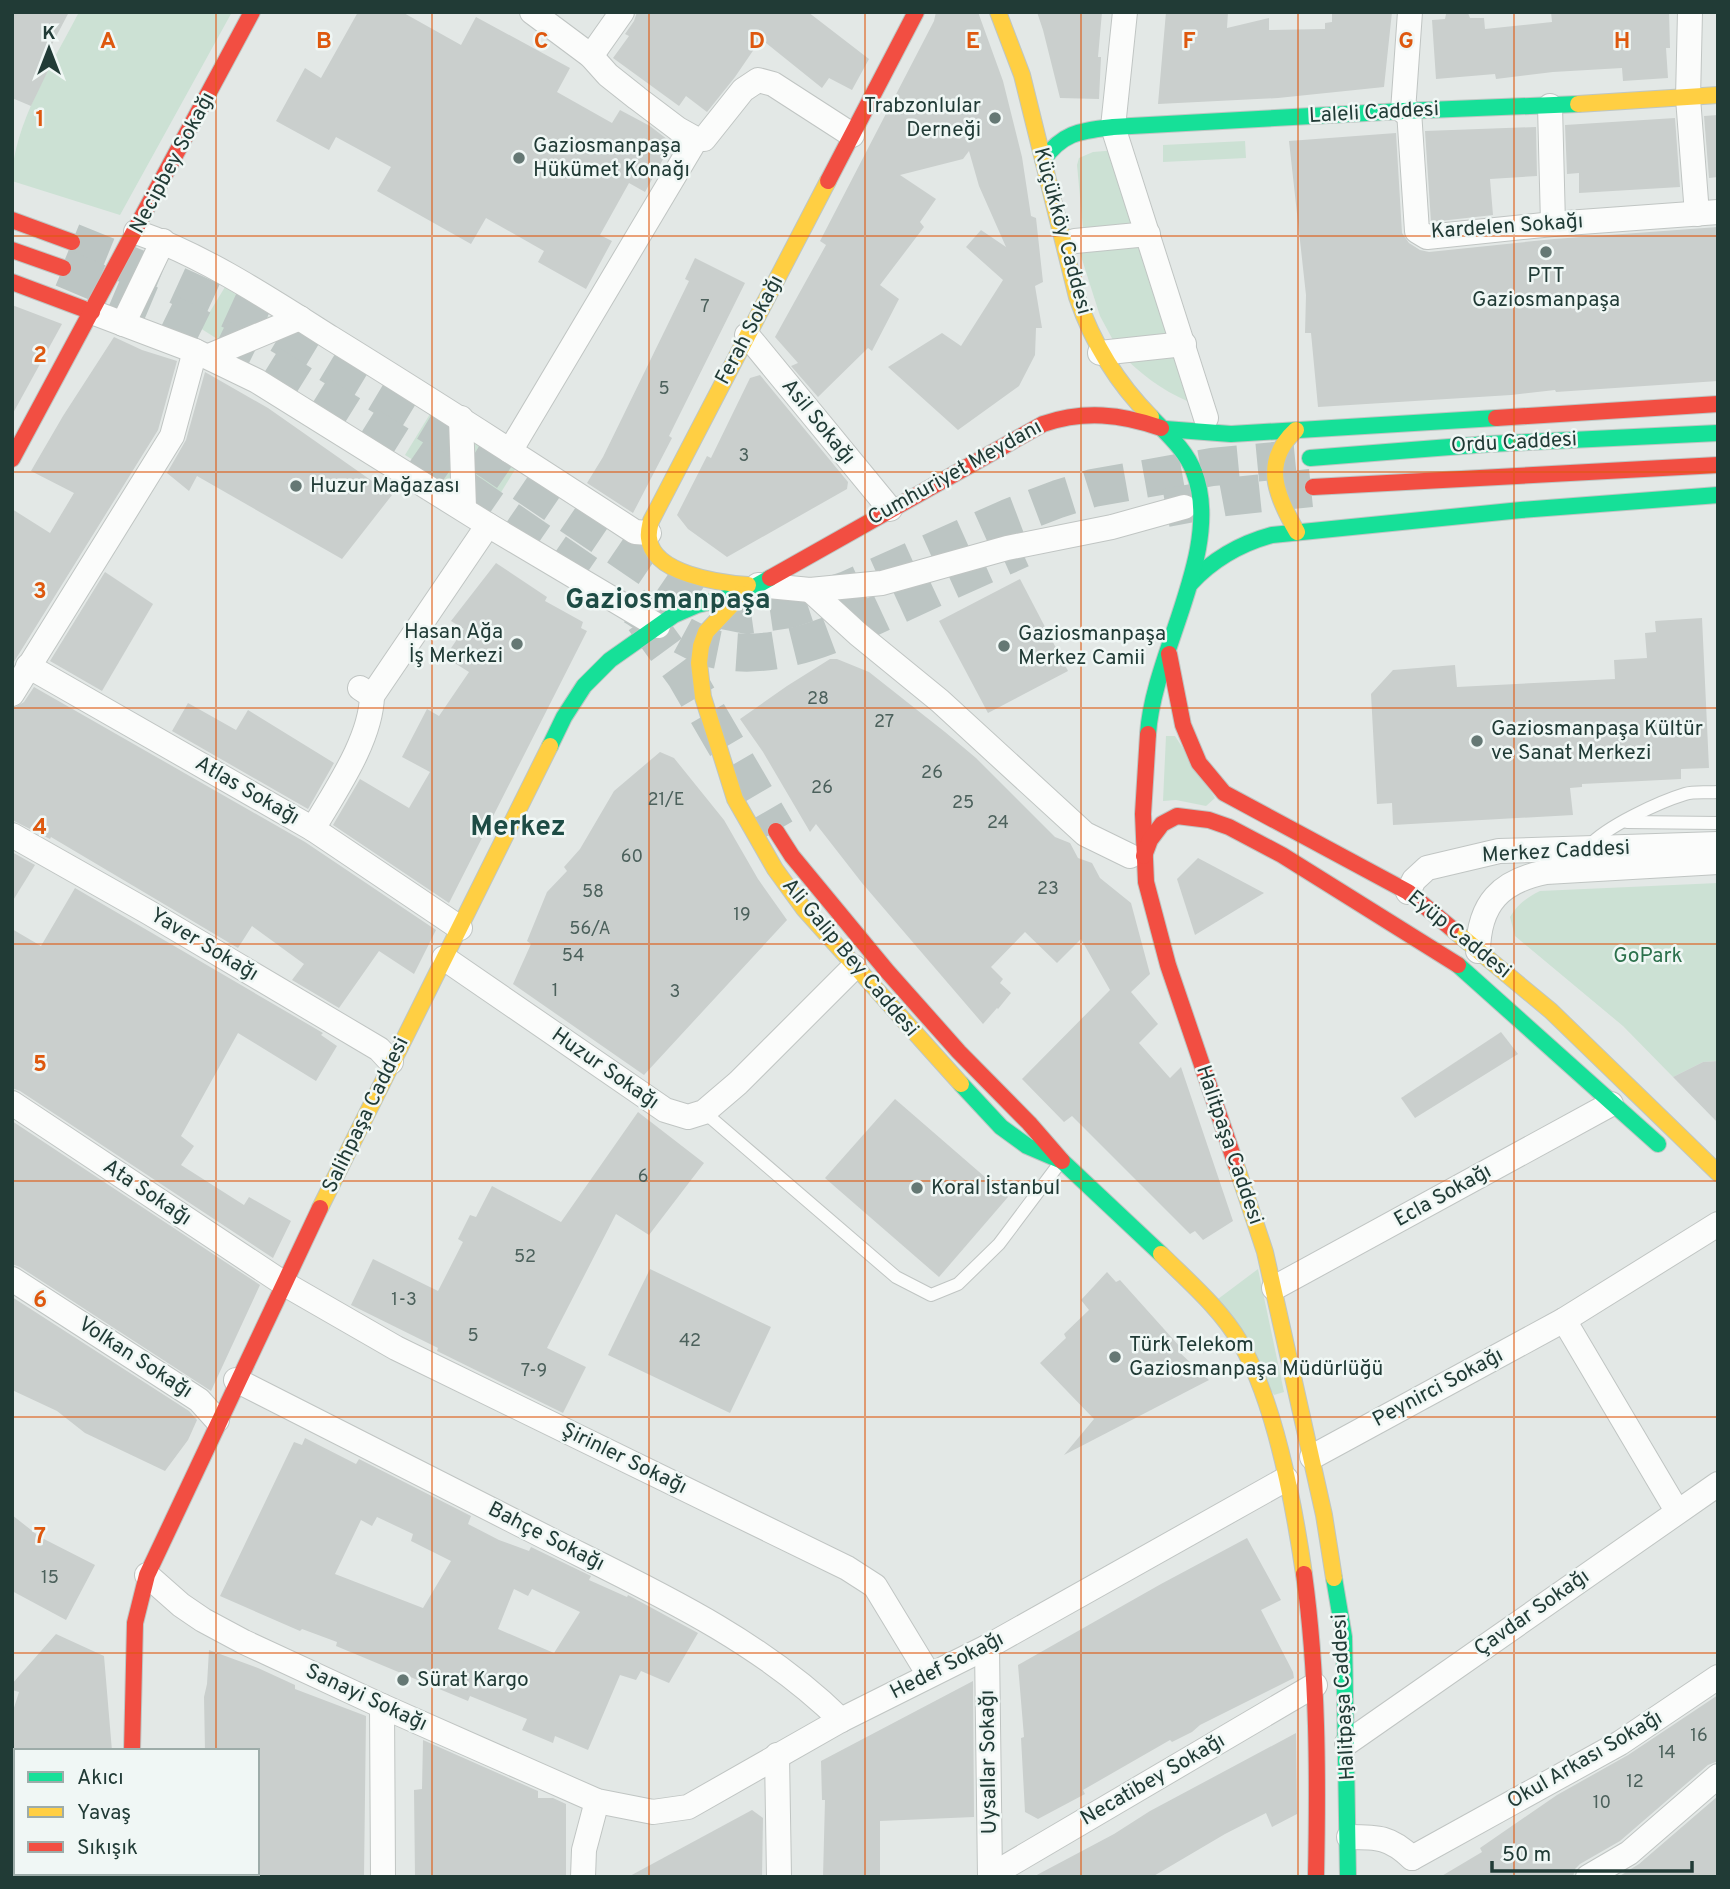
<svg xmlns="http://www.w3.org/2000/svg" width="1730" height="1889" font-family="Overpass,sans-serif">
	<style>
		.green { fill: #cce1d4 }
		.building { fill: #cacfcd; fill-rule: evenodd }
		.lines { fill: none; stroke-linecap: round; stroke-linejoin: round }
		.primary-tunnel { stroke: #bcc5c3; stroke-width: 38; stroke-dasharray: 38 19; stroke-linecap: butt }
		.lane-casing { stroke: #c0c5c3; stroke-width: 14 }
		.street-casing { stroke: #c0c5c3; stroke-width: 26 }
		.fast-casing { stroke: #bec6c3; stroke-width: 18 }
		.slow-casing { stroke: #bec6c3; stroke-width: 18 }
		.jam-casing { stroke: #bec6c3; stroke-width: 18 }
		.lane { stroke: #fbfcfb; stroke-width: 12 }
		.street { stroke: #fbfcfb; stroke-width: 24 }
		.fast { stroke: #16e098; stroke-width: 16 }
		.slow { stroke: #ffcf43; stroke-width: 16 }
		.jam { stroke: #f24e42; stroke-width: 16 }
		.grid { fill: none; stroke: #de580e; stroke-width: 2; stroke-opacity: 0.55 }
		.poi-dot { fill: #657874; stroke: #f0f7f5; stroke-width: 2.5 }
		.labels { text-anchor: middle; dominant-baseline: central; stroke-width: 5; stroke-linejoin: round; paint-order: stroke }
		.number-label { font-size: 18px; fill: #4c615c }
		.poi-label { font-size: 21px; fill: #213b36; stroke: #f0f7f5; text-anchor: start }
		.street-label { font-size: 21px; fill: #213b36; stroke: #f0f7f5 }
		.park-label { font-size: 21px; fill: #2c714c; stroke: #f0f7f5 }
		.district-label { font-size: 28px; font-weight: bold; fill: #1e4c45; stroke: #f0f7f5 }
		.grid-label { font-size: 23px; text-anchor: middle; font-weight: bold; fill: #de580e; stroke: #f0f7f5; stroke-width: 5; stroke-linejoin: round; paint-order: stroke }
	</style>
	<rect width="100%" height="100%" fill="#e3e8e6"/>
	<g class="green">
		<path d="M79,12H232L120,215L12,181C12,126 54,61 79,12Z"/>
		<path d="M1245,141L1246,158L1163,162V145Z"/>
		<path d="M1117,150L1139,226L1083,228L1077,165L1079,158L1093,152Z"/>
		<path d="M1142,244L1171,335L1114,342L1100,316L1080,253Z"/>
		<path d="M225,287L272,319L219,340L200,328Z"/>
		<path d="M1181,353L1197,405C1170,395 1148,380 1127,360Z"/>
		<path d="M430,414L449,428L452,484L405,455Z"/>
		<path d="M470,438L516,468L492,507L473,494Z"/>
		<path d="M1166,736H1175L1215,798L1206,806L1176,800L1163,801Z"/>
		<path d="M1718,883V1061L1703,1062L1673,1077L1623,1026L1515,936L1510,917C1518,904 1526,898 1540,891Z"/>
		<path d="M1258,1269L1284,1392L1274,1395L1218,1299Z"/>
	</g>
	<g class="building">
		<path d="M12,12H69L49,50L56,54L31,106L12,98Z"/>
		<path d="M358,12H402L461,45L476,17L570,68L557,92L612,123L620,110L650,126L672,143L645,192L629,183L600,235L612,241L586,289L538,262L544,251L486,218L471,244L377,191L391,167L336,137L329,150L276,121L305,68L321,78Z"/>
		<path d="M637,12H808L869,59L852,90L829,78L822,88L761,39L735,77L707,112L686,96L679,106L613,58L629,36L625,34L634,21Z"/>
		<path d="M936,12H978L1003,81L1022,157L1031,216L1036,218L1043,282L1035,286L1042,328H1036L1035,355L1019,386L958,430L888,367L942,333L961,346L1003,280L966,247L981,230L1006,247L979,186L969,151L963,159L900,175L936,199L920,222L924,227L880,285L899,299L872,351L868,348L818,397L791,366L798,363L775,337L826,245L820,241L934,21Z"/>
		<path d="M1037,12H1102L1098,57H1101L1099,99L1060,98L1043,30Z"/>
		<path d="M1166,12H1228L1227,28L1269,18V30L1325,29V23L1332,22V12H1392L1384,87L1278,98L1158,104Z"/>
		<path d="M1551,12H1669L1670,48H1666L1668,78L1623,81L1622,68L1553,72L1496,79L1495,74L1436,79L1432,20L1445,19L1446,14L1468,13L1470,18H1484L1485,29L1552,22Z"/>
		<path d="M1718,115V177L1709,178L1704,116Z"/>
		<path d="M1675,118L1680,187L1579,193V173L1567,174L1565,125Z"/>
		<path d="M1536,127L1537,176L1490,179L1493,215L1431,222L1425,131Z"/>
		<path d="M1396,133L1402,233L1409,243L1420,250L1429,252L1554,239L1718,227V381L1556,392L1555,390L1511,395L1318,407L1311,333H1305L1306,295L1289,141Z"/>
		<path d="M695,258L745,283L669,436L672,438L633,513L587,483L603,457L689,281L685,279Z"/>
		<path d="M12,305L62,324L12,415Z"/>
		<path d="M114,337L142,350L177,361L158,430L12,665V509L50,533L74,493L31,471L63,416Z"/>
		<path d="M205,372L268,408L392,495L342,559L197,476L189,491L167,473L186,440Z"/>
		<path d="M760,375L848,482L847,489L727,557L688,529L677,515L707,456L711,458L750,378Z"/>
		<path d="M496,563L547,597L545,601L583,622L581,628L587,631L449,903L333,825L360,779L409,808L430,772L402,757L427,709L439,716L469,672L445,657L464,629L451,621Z"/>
		<path d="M105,572L153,604L102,691L50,661Z"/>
		<path d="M1020,579L1068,671L988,713L939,621Z"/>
		<path d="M1702,618L1709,768L1681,769V779L1582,784V787L1570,788L1573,815L1393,825L1392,803L1377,804L1371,694L1393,670L1455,665L1457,687L1615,679L1614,660L1647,658L1645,633L1656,632L1655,621Z"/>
		<path d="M830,659H837L869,672L945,732L976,758L1055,837L1070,843L1078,858L1092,863L1100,878L1131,903L1150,974L1131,992L1158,1024L1139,1043L1170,1078L1181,1067L1233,1221L1203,1240L1195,1231L1190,1234L1072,1116L1064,1122L1022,1079L1110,990L1081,939L1057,963L1025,932L991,967L1003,979L1000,983L1011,993L998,1009L997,1008L983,1024L862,883L816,824L810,832L763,752L740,719L787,686Z"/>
		<path d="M34,687L305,842L436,930L414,974L379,951L339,1008L292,980L304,964L252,926L238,948L51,837L50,839L12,820V709L24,702Z"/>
		<path d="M188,703L236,730L248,710L334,763L308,809L172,731Z"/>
		<path d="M660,752L674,758L724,820L758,879L787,920L644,1075L513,984L531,944L527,941L547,892L567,871L564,867L580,849L614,791Z"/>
		<path d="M12,852L35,865L12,902Z"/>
		<path d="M1198,858L1264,893L1195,935L1177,879Z"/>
		<path d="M75,888L323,1033L321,1035L337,1046L316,1081L238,1033L181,1136L194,1146L181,1165L244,1205L249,1197L291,1221L273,1258L20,1091L12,1088V929L41,946Z"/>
		<path d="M1501,1032L1518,1054L1415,1118L1401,1098Z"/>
		<path d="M1718,1061V1123L1673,1077L1703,1062Z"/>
		<path d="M895,1099L1008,1197L939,1277L825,1178Z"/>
		<path d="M638,1112L704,1163L649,1235L616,1214L547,1348L586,1367L563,1413L437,1351L438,1348L351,1305L373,1259L438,1291L463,1242L458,1239L470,1215L476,1217L492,1186L561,1222Z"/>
		<path d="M12,1121L260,1285L211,1391L20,1267L12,1264Z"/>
		<path d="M650,1269L771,1327L730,1413L608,1355Z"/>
		<path d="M1107,1272L1116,1282L1120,1280L1181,1348L1178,1351L1209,1380L1064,1455L1094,1419L1040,1363L1066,1338L1064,1334L1089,1310L1081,1300Z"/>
		<path d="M12,1297L189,1411L197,1420L188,1440L165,1471L85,1433L57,1411L12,1390Z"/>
		<path d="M305,1438L356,1464L359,1459L471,1516L468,1524L499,1540L529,1551L531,1547L591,1576L589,1580L627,1597L628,1595L698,1633L669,1683L641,1671L636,1680L620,1675L588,1750L555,1736L553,1743L522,1730L527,1719L470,1696L468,1701L336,1646L337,1642L302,1629L300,1631L220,1596L294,1442L302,1445ZM377,1517L413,1534L411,1541L451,1561L423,1608L335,1574L361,1520L372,1526ZM514,1589L528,1596L532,1589L580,1612L554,1653L498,1629Z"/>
		<path d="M12,1515L40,1537L95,1565L66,1620L12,1591Z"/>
		<path d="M1247,1538L1281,1600L1261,1610L1293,1672L1294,1678L1200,1725L1192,1732L1172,1742L1170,1740L1083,1790L1085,1794L1038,1819L1025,1812L1021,1738L1024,1737L1018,1665L1161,1584Z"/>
		<path d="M56,1634L104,1656L112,1751H12V1714L19,1692L12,1690V1684Z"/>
		<path d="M209,1650L258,1668L295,1685V1689L366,1716L364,1877H257V1751H205L204,1697L207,1684Z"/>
		<path d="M973,1681L974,1817L880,1821V1876L823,1877L825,1800H822L821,1761Z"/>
		<path d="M1718,1695V1761L1708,1765L1620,1841L1580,1864L1575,1869L1573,1877H1440L1482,1852L1480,1848L1557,1795L1628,1755Z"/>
		<path d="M1296,1733L1297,1814L1272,1827L1266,1813L1225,1834L1152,1877H1033L1114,1834L1150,1811Z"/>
		<path d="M423,1740L538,1791V1798H553L566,1804V1877H415L414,1790L422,1789Z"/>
		<path d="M1718,1796V1877H1618L1639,1864Z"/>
		<path d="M752,1810L763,1818L762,1877H628Z"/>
	</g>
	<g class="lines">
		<g class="primary-tunnel">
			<path d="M72,242L163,279L268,327L491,461L677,587L718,609L748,615L790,609L847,590L1008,518L1058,499L1093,488L1212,467L1306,458"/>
			<path d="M63,268L160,309L258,357L399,445L587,574"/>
			<path d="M1166,508L1225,497L1311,488"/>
			<path d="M634,606C655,619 691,643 714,649C783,665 853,625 913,598C949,581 985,565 1021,549"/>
			<path d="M644,619L685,675L776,831"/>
		</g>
		<g class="lane-casing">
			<g id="lane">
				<path d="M1627,822L1718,823"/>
				<path d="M1589,846C1607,826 1659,802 1685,794C1695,791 1707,793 1718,792"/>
				<path d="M704,1112L896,1277L931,1295L958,1284L999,1244L1059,1164"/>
			</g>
		</g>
		<g class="street-casing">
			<g id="street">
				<path d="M532,12L591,56L608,75L637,98L678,129L696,139"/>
				<path d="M1125,12L1113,127L1206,418"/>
				<path d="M1690,12L1688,98L1697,214"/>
				<path d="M591,56L622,12"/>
				<path d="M1550,106L1553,224"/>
				<path d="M1403,111L1410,12"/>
				<path d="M1409,111L1417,231L1427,237L1553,224L1718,212"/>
				<path d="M696,139H704L743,90L758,80L773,84L852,135"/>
				<path d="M136,232C203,255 271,300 331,338C433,401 534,466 635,532L649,533"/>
				<path d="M1075,241L1148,234"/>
				<path d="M92,312L195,351L257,381L488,525L658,626"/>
				<path d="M123,324L163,241"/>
				<path d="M747,335L890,509"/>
				<path d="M1100,353L1184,344"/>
				<path d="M209,356L300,318"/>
				<path d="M461,418L464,508"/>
				<path d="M510,451L696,139"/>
				<path d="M758,585L810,590L882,583L1007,548L1112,527L1184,507"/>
				<path d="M810,590L858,634L940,701L1085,834L1130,856"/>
				<path d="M28,666L313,829L460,928"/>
				<path d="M12,694L172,436L195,351"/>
				<path d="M372,696L488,525"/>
				<path d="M313,829C335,791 371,740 372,696L360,688"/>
				<path d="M12,835L148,912L379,1049L391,1062"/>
				<path d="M1408,892L1414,880L1427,868L1499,851L1718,844"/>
				<path d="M1478,951C1479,903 1501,881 1546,872L1718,862"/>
				<path d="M444,958L665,1110L688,1117L704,1112L738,1083L854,967"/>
				<path d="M12,1103L283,1283L396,1348L847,1568L875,1586L929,1675"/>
				<path d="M12,1279L199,1400L217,1420"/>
				<path d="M1274,1288L1611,1104"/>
				<path d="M1564,1320L1677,1511"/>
				<path d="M236,1380C340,1433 444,1486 549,1539C651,1590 759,1639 841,1720"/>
				<path d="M1312,1457L1564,1320L1718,1224"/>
				<path d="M147,1575L181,1605L203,1620L244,1642L382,1706L597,1801L653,1812L688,1807L841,1720L987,1647L1286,1479"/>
				<path d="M987,1647L990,1877"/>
				<path d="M382,1706L383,1877"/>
				<path d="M1347,1743L1718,1484"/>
				<path d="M777,1755L779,1877"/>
				<path d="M1349,1837C1378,1837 1390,1837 1412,1858"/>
				<path d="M1412,1858L1620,1743L1718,1677"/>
				<path d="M990,1876L1315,1685"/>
				<path d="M583,1877L584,1850L597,1801"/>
				<path d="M1588,1877L1629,1853L1718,1776"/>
			</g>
		</g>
		<g class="fast-casing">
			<g id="fast">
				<path d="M1043,160C1063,132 1080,131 1113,127L1403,111L1578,104"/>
				<path d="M1165,429L1231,434L1496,418"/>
				<path d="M1310,458L1488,444L1718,433"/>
				<path d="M1190,584C1213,559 1239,544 1272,535L1521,510L1718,495"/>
				<path d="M1148,734C1153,653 1224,549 1194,472C1186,450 1167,434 1151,417"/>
				<path d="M550,746L564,717L584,686L610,660L674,615L697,605L742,594L770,578"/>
				<path d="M1458,965L1658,1144"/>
				<path d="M961,1084L1001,1127L1027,1146L1062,1161L1161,1254"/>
				<path d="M1334,1578L1344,1637L1348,1877"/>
				<path d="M129,1873V1877"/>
			</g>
		</g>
		<g class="slow-casing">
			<g id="slow">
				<path d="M998,12L1022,75L1077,297C1093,344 1116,382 1151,417"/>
				<path d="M1578,104L1718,95"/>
				<path d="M1296,430C1261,462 1276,496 1297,532"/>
				<path d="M748,585C720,583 652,574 649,538C648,532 650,526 651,521L828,181"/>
				<path d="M742,594L706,632L701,646L699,663L703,697L735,799L775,869L804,909L961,1084"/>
				<path d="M1451,928L1551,1011L1718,1173"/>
				<path d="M1236,1165L1265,1252L1324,1515L1334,1578"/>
				<path d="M320,1208L550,746"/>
				<path d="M1161,1254C1188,1281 1220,1308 1240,1342C1275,1402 1294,1505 1304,1574"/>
			</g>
		</g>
		<g class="jam-casing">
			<g id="jam">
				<path d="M828,181L916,12"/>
				<path d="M12,220L72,242"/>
				<path d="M12,250L63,268"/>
				<path d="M12,282L92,312"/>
				<path d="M1496,418L1718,404"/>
				<path d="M12,459L252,12"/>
				<path d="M1313,487L1718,465"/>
				<path d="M770,578L1043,424C1084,410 1121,414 1161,428"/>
				<path d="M1169,654L1183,725L1199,763L1224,793L1408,892L1451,928"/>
				<path d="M1148,734L1143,814L1146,882L1168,965L1236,1165"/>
				<path d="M776,831L792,856L887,971L959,1052L1029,1123L1062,1161"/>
				<path d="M1144,856L1150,840L1162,824L1177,816L1209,820L1229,827L1282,855L1458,965"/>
				<path d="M1304,1574C1318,1675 1318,1776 1316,1877"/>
				<path d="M132,1751L135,1623L147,1575L320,1208"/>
			</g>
		</g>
		<use href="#lane" class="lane"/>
		<use href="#street" class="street"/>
		<use href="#fast" class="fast"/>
		<use href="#slow" class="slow"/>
		<use href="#jam" class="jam"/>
	</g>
	<path class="grid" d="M216,12V1751M432,12V1877M649,12V1877M865,12V1877M1081,12V1877M1298,12V1877M1514,12V1877M12,236H1718M12,472H1718M12,708H1718M12,944H1718M12,1181H1718M12,1417H1718M12,1653H1718M216,1873V1877"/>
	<g class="poi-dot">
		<circle cx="995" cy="118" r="7"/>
		<circle cx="519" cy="158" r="7"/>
		<circle cx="1546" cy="252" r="7"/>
		<circle cx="296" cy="486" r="7"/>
		<circle cx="517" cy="644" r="7"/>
		<circle cx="1004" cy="646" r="7"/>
		<circle cx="1477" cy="741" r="7"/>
		<circle cx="917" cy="1188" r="7"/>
		<circle cx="1115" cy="1357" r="7"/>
		<circle cx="403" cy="1680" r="7"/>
	</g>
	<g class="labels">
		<g class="number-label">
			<text x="705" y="307">7</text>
			<text x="664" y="389">5</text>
			<text x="744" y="456">3</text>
			<text x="818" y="699">28</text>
			<text x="884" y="722">27</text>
			<text x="932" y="773">26</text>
			<text x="822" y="788">26</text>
			<text x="666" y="800">21/E</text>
			<text x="963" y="803">25</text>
			<text x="998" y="823">24</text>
			<text x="632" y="857">60</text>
			<text x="1048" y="889">23</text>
			<text x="593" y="892">58</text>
			<text x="742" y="915">19</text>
			<text x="590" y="929">56/A</text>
			<text x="573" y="956">54</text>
			<text x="555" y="991">1</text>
			<text x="675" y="992">3</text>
			<text x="643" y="1177">6</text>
			<text x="525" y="1257">52</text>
			<text x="404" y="1300">1-3</text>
			<text x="473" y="1336">5</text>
			<text x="690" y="1341">42</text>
			<text x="534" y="1371">7-9</text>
			<text x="50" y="1578">15</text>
			<text x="1699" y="1736">16</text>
			<text x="1667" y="1753">14</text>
			<text x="1635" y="1782">12</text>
			<text x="1602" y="1803">10</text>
		</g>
		<g class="poi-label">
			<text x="981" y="106" text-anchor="end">Trabzonlular<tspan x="981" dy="24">Derneği</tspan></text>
			<text x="533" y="146">Gaziosmanpaşa<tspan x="533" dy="24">Hükümet Konağı</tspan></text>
			<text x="1546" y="276" text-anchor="middle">PTT<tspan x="1546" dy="24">Gaziosmanpaşa</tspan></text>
			<text x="310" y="486">Huzur Mağazası</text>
			<text x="503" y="632" text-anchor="end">Hasan Ağa<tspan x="503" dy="24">İş Merkezi</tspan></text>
			<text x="1018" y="634">Gaziosmanpaşa<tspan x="1018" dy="24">Merkez Camii</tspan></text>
			<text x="1491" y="729">Gaziosmanpaşa Kültür<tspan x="1491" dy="24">ve Sanat Merkezi</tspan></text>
			<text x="931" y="1188">Koral İstanbul</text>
			<text x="1129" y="1345">Türk Telekom<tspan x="1129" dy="24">Gaziosmanpaşa Müdürlüğü</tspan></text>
			<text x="417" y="1680">Sürat Kargo</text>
		</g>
		<g class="street-label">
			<text transform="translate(1374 113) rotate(-3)">Laleli Caddesi</text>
			<text transform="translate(173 163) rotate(-62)">Necipbey Sokağı</text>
			<text transform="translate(1507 227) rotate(-4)">Kardelen Sokağı</text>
			<text transform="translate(1062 231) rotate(75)">Küçükköy Caddesi</text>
			<text transform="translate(750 330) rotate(-62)">Ferah Sokağı</text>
			<text transform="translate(818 422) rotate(51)">Asil Sokağı</text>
			<text transform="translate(1514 443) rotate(-3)">Ordu Caddesi</text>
			<text transform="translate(955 473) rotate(-29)">Cumhuriyet Meydanı</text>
			<text transform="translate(247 791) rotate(30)">Atlas Sokağı</text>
			<text transform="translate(1556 852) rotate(-3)">Merkez Caddesi</text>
			<text transform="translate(1459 935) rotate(39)">Eyüp Caddesi</text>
			<text transform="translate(204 945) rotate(31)">Yaver Sokağı</text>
			<text transform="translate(850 958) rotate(50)">Ali Galip Bey Caddesi</text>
			<text transform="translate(605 1069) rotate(35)">Huzur Sokağı</text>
			<text transform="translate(366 1115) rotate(-64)">Salihpaşa Caddesi</text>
			<text transform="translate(1229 1145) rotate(71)">Halitpaşa Caddesi</text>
			<text transform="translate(147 1193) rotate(34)">Ata Sokağı</text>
			<text transform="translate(1443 1196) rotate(-29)">Ecla Sokağı</text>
			<text transform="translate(135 1358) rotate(33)">Volkan Sokağı</text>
			<text transform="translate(1438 1388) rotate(-28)">Peynirci Sokağı</text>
			<text transform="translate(624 1459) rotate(26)">Şirinler Sokağı</text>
			<text transform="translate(546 1537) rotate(27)">Bahçe Sokağı</text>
			<text transform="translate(1532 1613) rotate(-35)">Çavdar Sokağı</text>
			<text transform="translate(947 1666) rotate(-27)">Hedef Sokağı</text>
			<text transform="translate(1344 1697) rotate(-93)">Halitpaşa Caddesi</text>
			<text transform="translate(366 1698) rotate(25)">Sanayi Sokağı</text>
			<text transform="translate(1585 1760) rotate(-30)">Okul Arkası Sokağı</text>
			<text transform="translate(989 1762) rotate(-91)">Uysallar Sokağı</text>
			<text transform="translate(1153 1780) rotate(-30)">Necatibey Sokağı</text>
		</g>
		<g class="park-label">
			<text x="1648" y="956">GoPark</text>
		</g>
		<g class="district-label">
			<text x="668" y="601">Gaziosmanpaşa</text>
			<text x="518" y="828">Merkez</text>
		</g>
	</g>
	<g class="grid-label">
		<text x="108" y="48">A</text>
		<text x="324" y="48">B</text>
		<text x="541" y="48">C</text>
		<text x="757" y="48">D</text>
		<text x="973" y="48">E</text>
		<text x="1189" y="48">F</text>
		<text x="1406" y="48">G</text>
		<text x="1622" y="48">H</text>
		<text x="40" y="126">1</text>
		<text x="40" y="362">2</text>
		<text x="40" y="598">3</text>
		<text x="40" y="834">4</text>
		<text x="40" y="1071">5</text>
		<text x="40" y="1307">6</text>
		<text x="40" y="1543">7</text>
	</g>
	<rect width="1730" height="1889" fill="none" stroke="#213b36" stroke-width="28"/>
	<rect x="14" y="1749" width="245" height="126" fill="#f0f7f5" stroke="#9daca9" stroke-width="2"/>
	<rect x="28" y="1772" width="35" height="10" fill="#16e098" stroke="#9daca9" stroke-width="2"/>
	<text x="77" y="1784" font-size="21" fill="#213b36">Akıcı</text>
	<rect x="28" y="1807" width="35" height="10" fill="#ffcf43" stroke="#9daca9" stroke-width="2"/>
	<text x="77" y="1819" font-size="21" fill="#213b36">Yavaş</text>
	<rect x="28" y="1842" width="35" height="10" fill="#f24e42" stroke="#9daca9" stroke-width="2"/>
	<text x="77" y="1854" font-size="21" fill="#213b36">Sıkışık</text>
	<g transform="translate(49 49)" stroke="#f0f7f5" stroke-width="5" paint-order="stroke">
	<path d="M0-5L12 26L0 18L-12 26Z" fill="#213b36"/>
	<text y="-10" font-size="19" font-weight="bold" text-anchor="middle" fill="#213b36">K</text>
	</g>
	<path d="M1492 1861v10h200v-10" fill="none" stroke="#213b36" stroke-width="3.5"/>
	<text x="1502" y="1861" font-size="21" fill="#213b36" stroke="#f0f7f5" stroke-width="5" paint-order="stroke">50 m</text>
</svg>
